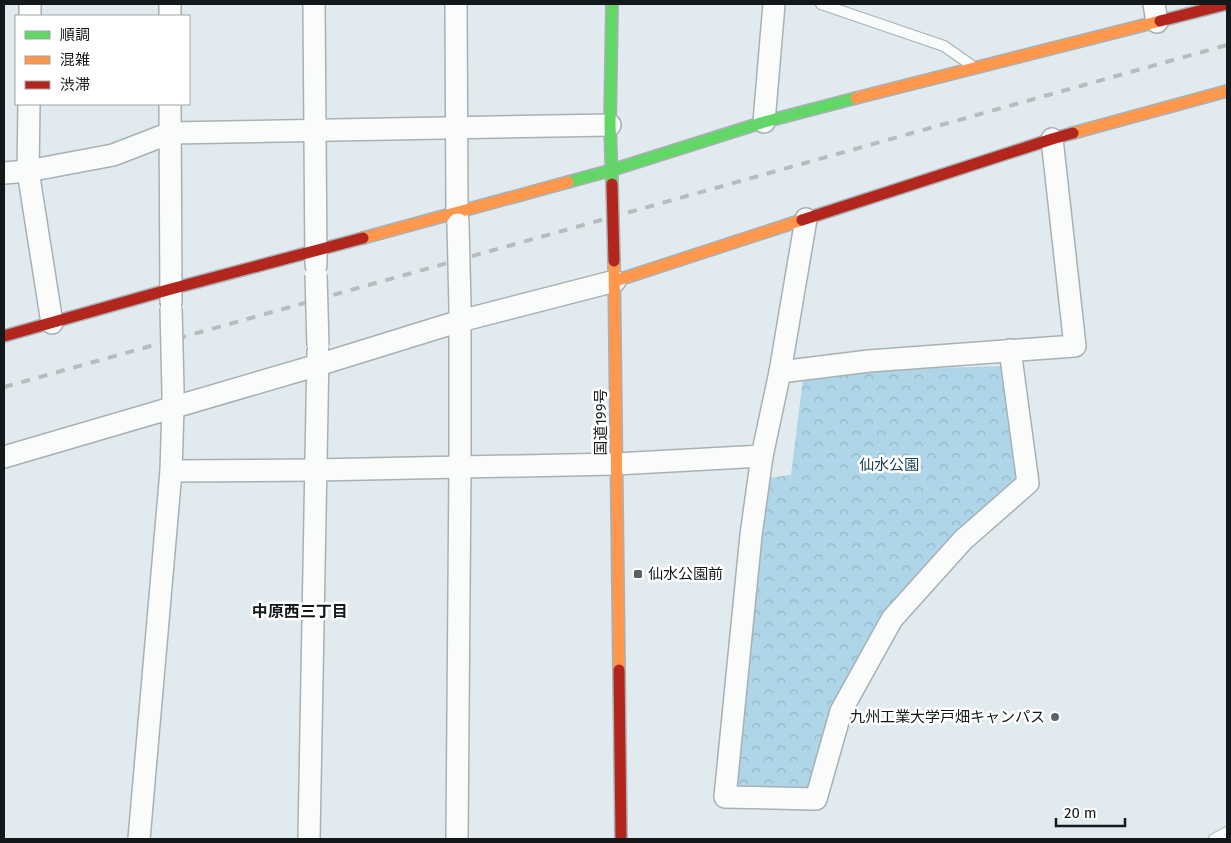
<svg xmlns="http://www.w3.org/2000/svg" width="1231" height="843" font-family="'Fira Sans','Noto Sans JP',sans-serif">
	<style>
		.forest { fill: url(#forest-crowns) }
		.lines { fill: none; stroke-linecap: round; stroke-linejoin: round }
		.lane-casing { stroke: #a9b0b4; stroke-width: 12 }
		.street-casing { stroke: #a9b0b4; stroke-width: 24 }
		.fast-casing { stroke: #a9b0b4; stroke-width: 14 }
		.slow-casing { stroke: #a9b0b4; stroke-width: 14 }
		.jam-casing { stroke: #a9b0b4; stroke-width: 14 }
		.lane { stroke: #fafcfc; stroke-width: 10 }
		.street { stroke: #fafcfc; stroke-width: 21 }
		.fast { stroke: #63d668; stroke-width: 11 }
		.slow { stroke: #ff974d; stroke-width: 11 }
		.jam { stroke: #b3261e; stroke-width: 11 }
		.rail { stroke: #b9bbbc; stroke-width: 4; stroke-dasharray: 9 9; stroke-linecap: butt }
		.street-bridge-casing { stroke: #a9b0b4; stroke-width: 24; stroke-linecap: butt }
		.jam-bridge-casing { stroke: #a9b0b4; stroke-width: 14; stroke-linecap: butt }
		.street-bridge { stroke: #fafcfc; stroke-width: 21 }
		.jam-bridge { stroke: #b3261e; stroke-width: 11 }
		.poi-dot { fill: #5b6265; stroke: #fff; stroke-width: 2 }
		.labels { text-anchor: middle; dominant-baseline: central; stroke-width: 5; stroke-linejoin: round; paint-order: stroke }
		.street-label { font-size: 15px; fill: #13181b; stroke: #fff }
		.park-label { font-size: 15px; fill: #174458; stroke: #fff }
		.poi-label { font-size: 15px; fill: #13181b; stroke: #fff; text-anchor: start }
		.neighbourhood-label { font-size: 16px; font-weight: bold; fill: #13181b; stroke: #fff }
	</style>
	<defs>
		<pattern id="forest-crowns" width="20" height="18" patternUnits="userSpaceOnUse" patternTransform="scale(1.25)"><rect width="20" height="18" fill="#aed5e8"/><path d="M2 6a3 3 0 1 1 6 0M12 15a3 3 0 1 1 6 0" fill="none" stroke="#95b6c6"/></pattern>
	</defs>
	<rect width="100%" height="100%" fill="#e1eaee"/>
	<path class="forest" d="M1006,366L1023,490L959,530L841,711L816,799L725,797L768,478L791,475L803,379L866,370Z"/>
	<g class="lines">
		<g class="lane-casing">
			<g id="lane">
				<path d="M821,4L944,46L971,65"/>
				<path d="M1214,839L1227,832"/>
			</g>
		</g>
		<g class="street-casing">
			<g id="street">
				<path d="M170,4V16"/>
				<path d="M314,4L316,265"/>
				<path d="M456,4L457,212L458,224"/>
				<path d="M1154,4L1157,22"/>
				<path d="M30,16V4"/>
				<path d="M29,104L28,171L52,323"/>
				<path d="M170,104L171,302"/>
				<path d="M764,122L774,4"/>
				<path d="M4,173L28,171L113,155L170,133L610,125"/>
				<path d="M780,372L869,361L1075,346L1052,139"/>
				<path d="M762,456L751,535L725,797L816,799L841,711L892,619L963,540L1028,483L1010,350"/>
				<path d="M4,457L318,365L460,321L615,281"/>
				<path d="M171,471L316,470L616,464L762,456L780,372L806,219"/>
				<path d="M139,839L171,471L173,407V393"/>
				<path d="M309,839L318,352"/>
				<path d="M457,839L460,467V307"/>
			</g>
		</g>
		<g class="fast-casing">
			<g id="fast">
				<path d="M612,4L610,125L612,184"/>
				<path d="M568,182L612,170L764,122L856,98"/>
			</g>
		</g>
		<g class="slow-casing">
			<g id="slow">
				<path d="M856,98L1160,21"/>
				<path d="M1073,133L1227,91"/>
				<path d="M363,238L568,182"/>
				<path d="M614,261L619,670"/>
				<path d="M615,281L802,220"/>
			</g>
		</g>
		<g class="jam-casing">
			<g id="jam">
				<path d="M1160,21L1227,4"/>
				<path d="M802,220L1052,139L1073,133"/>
				<path d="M4,336L171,289L363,238"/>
				<path d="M619,670L621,839"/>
			</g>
		</g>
		<use href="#lane" class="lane"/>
		<use href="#street" class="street"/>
		<use href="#fast" class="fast"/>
		<use href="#slow" class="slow"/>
		<use href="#jam" class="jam"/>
		<path class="rail" d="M4,387L1227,45"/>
		<g class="street-bridge-casing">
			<g id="street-bridge">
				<path d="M458,224L460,307"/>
				<path d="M316,275L318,346"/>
				<path d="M171,308L173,391"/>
			</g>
		</g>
		<g class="jam-bridge-casing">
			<path id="jam-bridge" d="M612,184L614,261"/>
		</g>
		<use href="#street-bridge" class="street-bridge"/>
		<use href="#jam-bridge" class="jam-bridge"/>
	</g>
	<g class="poi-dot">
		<rect x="633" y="569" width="10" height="10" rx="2.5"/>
		<circle cx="1055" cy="717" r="5"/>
	</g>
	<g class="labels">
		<g class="street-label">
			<text transform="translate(601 422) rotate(-90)">国道199号</text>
		</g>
		<g class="park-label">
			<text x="889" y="465">仙水公園</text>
		</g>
		<g class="poi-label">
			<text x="648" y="574">仙水公園前</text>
			<text x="1045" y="717" text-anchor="end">九州工業大学戸畑キャンパス</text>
		</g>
		<g class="neighbourhood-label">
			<text x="300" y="611">中原西三丁目</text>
		</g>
	</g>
	<rect width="1231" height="843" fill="none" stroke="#13181b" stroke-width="10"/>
	<rect x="15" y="15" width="175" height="90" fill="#ffffff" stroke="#a1a3a4"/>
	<rect x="25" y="31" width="25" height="8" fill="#63d668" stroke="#a1a3a4"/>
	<text x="60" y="40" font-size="15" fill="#13181b">順調</text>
	<rect x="25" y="56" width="25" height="8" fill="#ff974d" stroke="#a1a3a4"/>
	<text x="60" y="65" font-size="15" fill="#13181b">混雑</text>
	<rect x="25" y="81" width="25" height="8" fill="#b3261e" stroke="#a1a3a4"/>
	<text x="60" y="90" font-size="15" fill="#13181b">渋滞</text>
	<path d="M1056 818v8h69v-8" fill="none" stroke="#13181b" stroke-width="2.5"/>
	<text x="1064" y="818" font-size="15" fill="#13181b" stroke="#ffffff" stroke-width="4" paint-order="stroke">20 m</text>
</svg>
